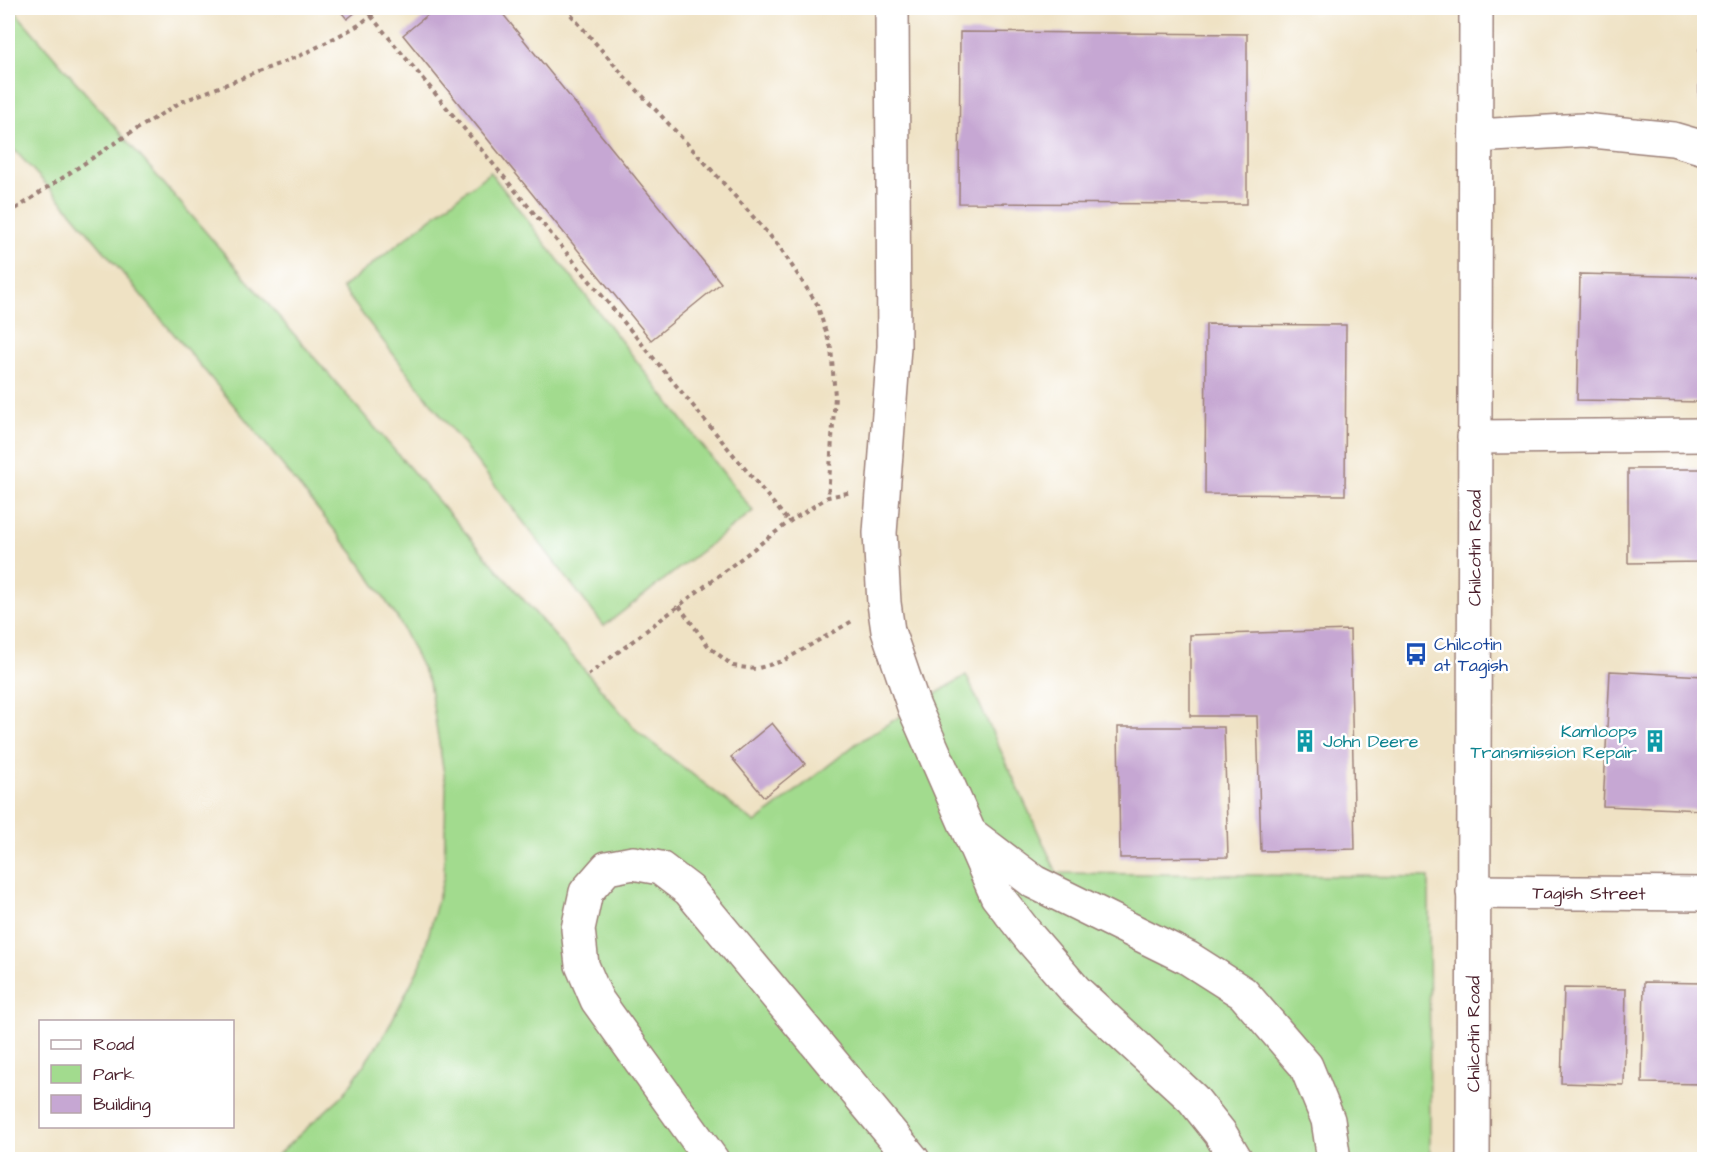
<svg xmlns="http://www.w3.org/2000/svg" width="1712" height="1167" font-family="'Architects Daughter',sans-serif">
	<style>
		.green { fill: #a2db8e; stroke: #767d5c; stroke-width: 1.5 }
		.building { fill: #c6a7d3 }
		.lines { fill: none; stroke-linecap: round; stroke-linejoin: round }
		.minor-casing { stroke: #9c8078; stroke-width: 36 }
		.path { stroke: #9c8078; stroke-width: 4; stroke-dasharray: 4.5 4.5; stroke-linecap: butt }
		.minor { stroke: #fff; stroke-width: 33 }
		.labels { text-anchor: middle; dominant-baseline: central; stroke-width: 5; stroke-linejoin: round; paint-order: stroke }
		.street-label { font-size: 18px; fill: #4a1f2b; stroke: #fff }
		.transit-label { font-size: 18px; fill: #164399; stroke: #fff; text-anchor: start }
		.culture-label { font-size: 18px; fill: #0d838f; stroke: #fff; text-anchor: end }
	</style>
	<rect width="100%" height="100%" fill="#fff"/>
	<filter id="ink" filterUnits="userSpaceOnUse"><feTurbulence type="fractalNoise" baseFrequency=".0167" numOctaves="2"/><feDisplacementMap in="SourceGraphic" scale="12" xChannelSelector="R" yChannelSelector="G"/><feConvolveMatrix kernelMatrix="1 2 1 2 8 2 1 2 1" color-interpolation-filters="sRGB"/></filter>
	<filter id="wash" filterUnits="userSpaceOnUse"><feTurbulence type="fractalNoise" baseFrequency=".008" numOctaves="4" result="noise"/><feDisplacementMap in="SourceGraphic" scale="24" xChannelSelector="R" yChannelSelector="G"/><feGaussianBlur stdDeviation="1.35" result="paint"/><feColorMatrix in="noise" values="0 0 0 0 0 0 0 0 0 0 0 0 0 0 0 0 0 1.4 0 .05"/><feComposite in="paint" operator="in"/></filter>
	<g filter="url(#wash)">
		<rect width="100%" height="100%" fill="#efe2c4"/>
		<g class="green">
			<path d="M8,8H12L638,732L755,823L857,743L966,675L1057,873L1429,877L1430,1159H273L344,1094L386,1032L421,964L444,876L446,786L429,682L398,619L356,557L247,421L67,207L8,143Z"/>
			<path d="M490,172L753,511L604,626L342,288Z"/>
		</g>
		<g id="blocks">
			<g class="building">
				<path d="M338,8H361L347,19Z"/>
				<path d="M436,8H498L721,283L651,340L403,35Z"/>
				<path d="M960,32L1247,34V204L959,203Z"/>
				<rect x="1699" y="49" width="5" height="53"/>
				<path d="M1580,274L1704,277V402L1577,400Z"/>
				<path d="M1206,324L1346,325L1345,495L1205,494Z"/>
				<path d="M1628,469H1704V562L1628,563Z"/>
				<path d="M1350,630L1355,849L1261,851L1257,716H1190V635Z"/>
				<path d="M1610,671L1704,676V810L1603,806Z"/>
				<path d="M772,723L805,764L764,797L731,757Z"/>
				<path d="M1118,727H1224L1228,857L1120,858Z"/>
				<path d="M1644,982L1704,983V1084L1642,1083Z"/>
				<path d="M1564,988L1626,989L1624,1085L1561,1083Z"/>
			</g>
		</g>
	</g>
	<g filter="url(#ink)">
		<use href="#blocks" fill-opacity="0" stroke="#9c8078" stroke-width="1.5"/>
		<g class="lines">
			<g class="minor-casing">
				<g id="minor">
					<path d="M892,8L894,347L880,533L884,603L888,631L914,707L997,896L1030,938L1076,991L1193,1099L1220,1133L1236,1160"/>
					<path d="M1476,136L1583,130L1673,139L1704,148"/>
					<path d="M1474,437L1704,435"/>
					<path d="M972,835L1034,882L1188,958L1243,993L1306,1066L1328,1120L1334,1160"/>
					<path id="s1" d="M1473,892L1704,894"/>
					<path d="M712,1160L597,1000L582,965L578,929L586,892L607,868L633,863L660,868L689,890L913,1160"/>
					<path id="s2" d="M1473,1160L1476,8"/>
				</g>
			</g>
			<g class="path">
				<path d="M565,8L625,77L709,167L779,246L817,304L831,348L835,396L828,497"/>
				<path d="M371,16L789,522"/>
				<path d="M8,214L124,137L181,102L304,54L359,25L380,8"/>
				<path d="M679,606L709,647L733,666L755,669L783,661L854,620"/>
				<path d="M588,675L789,522L828,497L852,492"/>
			</g>
			<use href="#minor" class="minor"/>
		</g>
	</g>
	<defs>
		<g id="bus-bare" transform="scale(1.8)"><path d="M-5-6H5V4H4V6H2V4H-2V6H-4V4H-5ZM-3.5-4V0h7V-4ZM-3.5 1.2v1.5H-2V1.2ZM2 1.2v1.5H3.5V1.2Z" fill="#1a4fb4" stroke="#fff" stroke-width="2.5" paint-order="stroke"/></g>
		<g id="building-bare" transform="scale(1.8)"><path d="M-4-6H4V6H1V3H-1V6H-4ZM-2.5-4.3h1.7v1.8h-1.7ZM.8-4.3h1.7v1.8H.8ZM-2.5-1h1.7V.8h-1.7ZM.8-1h1.7V.8H.8Z" fill="#0f9aa8" stroke="#fff" stroke-width="2.5" paint-order="stroke"/></g>
	</defs>
	<g fill-rule="evenodd">
		<use href="#bus-bare" x="1416" y="654"/>
		<use href="#building-bare" x="1305" y="741"/>
		<use href="#building-bare" x="1655" y="741"/>
	</g>
	<g class="labels">
		<g class="street-label">
			<text stroke="none"><textPath href="#s2" startOffset="612">Chilcotin Road</textPath></text>
			<text stroke="none"><textPath href="#s1" startOffset="116">Tagish Street</textPath></text>
			<text stroke="none"><textPath href="#s2" startOffset="126">Chilcotin Road</textPath></text>
		</g>
		<g class="transit-label">
			<text x="1434" y="644">Chilcotin<tspan x="1434" dy="21">at Tagish</tspan></text>
		</g>
		<g class="culture-label">
			<text x="1637" y="731">Kamloops<tspan x="1637" dy="21">Transmission Repair</tspan></text>
			<text x="1323" y="741" text-anchor="start">John Deere</text>
		</g>
	</g>
	<rect width="1712" height="1167" fill="none" stroke="#fff" stroke-width="30"/>
	<rect x="39" y="1020" width="195" height="108" fill="#ffffff" stroke="#b7a5aa" stroke-width="1.5"/>
	<rect x="51" y="1040" width="30" height="9" fill="#ffffff" stroke="#b7a5aa" stroke-width="1.5"/>
	<text x="93" y="1050" font-size="18" fill="#4a1f2b">Road</text>
	<rect x="51" y="1065" width="30" height="18" fill="#a2db8e" stroke="#b7a5aa" stroke-width="1.5"/>
	<text x="93" y="1080" font-size="18" fill="#4a1f2b">Park</text>
	<rect x="51" y="1095" width="30" height="18" fill="#c6a7d3" stroke="#b7a5aa" stroke-width="1.5"/>
	<text x="93" y="1110" font-size="18" fill="#4a1f2b">Building</text>
</svg>
